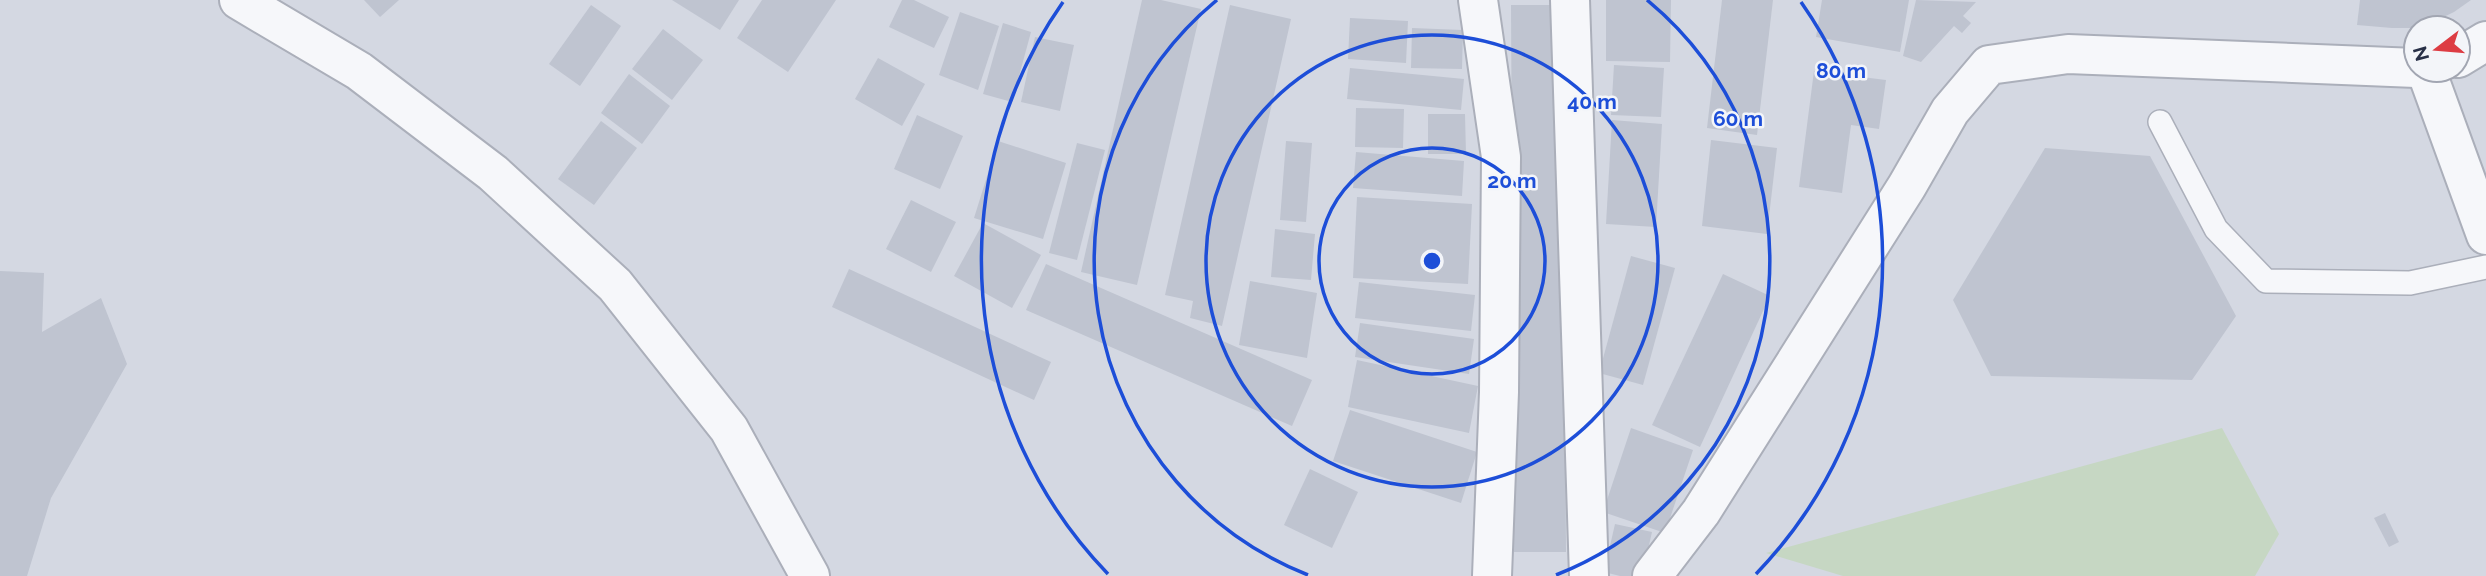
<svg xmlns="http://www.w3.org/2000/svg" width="2486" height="576" font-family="Raleway,sans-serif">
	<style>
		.built { fill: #d4d8e2; fill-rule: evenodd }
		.green { fill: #c6d7c3 }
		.building { fill: #bfc4d0 }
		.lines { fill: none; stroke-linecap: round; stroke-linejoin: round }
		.service-casing { stroke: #abafba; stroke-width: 26 }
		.minor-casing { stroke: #abafba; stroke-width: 42 }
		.service { stroke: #f6f7fa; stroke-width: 23 }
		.minor { stroke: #f6f7fa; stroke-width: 38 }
		.ring { fill: none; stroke: #1d4ed8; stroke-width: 3.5 }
		.centre { fill: #1d4ed8; stroke: #f3f5f9; stroke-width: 3.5 }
		.ring-label { font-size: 21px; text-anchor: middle; font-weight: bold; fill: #1d4ed8; stroke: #f3f5f9; stroke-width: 5; stroke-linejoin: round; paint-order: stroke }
	</style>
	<rect width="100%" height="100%" fill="#e3e6ec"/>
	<path class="built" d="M0,0H2486V576H0ZM2416,28H2458V70H2416Z"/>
	<path class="green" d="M2222,428L2279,534L2255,576H1843L1766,553Z"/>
	<g class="building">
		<path d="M364,0H399L380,17Z"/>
		<path d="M672,0H739L720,30Z"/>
		<path d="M762,0H836L788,72L737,38Z"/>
		<path d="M902,0H914L949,17L934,48L889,27Z"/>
		<path d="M1142,0H1161L1201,9L1137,285L1081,272Z"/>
		<path d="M1606,0H1671L1670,62L1606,61Z"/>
		<path d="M1722,0H1773L1757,135L1707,128Z"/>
		<path d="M1822,0H1909L1900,52L1816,37Z"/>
		<path d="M1916,0L1976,2L1963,16L1971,23L1962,33L1954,26L1921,62L1903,56Z"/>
		<path d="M2360,0H2471L2454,12L2431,23L2410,28H2392L2357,25Z"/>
		<path d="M591,5L621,26L580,86L549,64Z"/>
		<path d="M1230,5L1291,19L1222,326L1190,318L1193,301L1165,295Z"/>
		<path d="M1511,5H1563L1566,552H1514Z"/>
		<path d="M960,12L999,26L978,90L939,75Z"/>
		<path d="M1350,18L1408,21L1406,63L1348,59Z"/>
		<path d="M1003,23L1031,32L1012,102L983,94Z"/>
		<path d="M1412,28L1463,30L1462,69L1411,68Z"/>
		<path d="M663,29L703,60L672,100L632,69Z"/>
		<path d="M1035,37L1074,45L1060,111L1021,102Z"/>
		<path d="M878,58L925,84L902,126L855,99Z"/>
		<path d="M1614,65L1664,68L1661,117L1611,115Z"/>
		<path d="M1350,68L1464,79L1461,110L1347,99Z"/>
		<path d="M1814,71L1886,80L1879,129L1851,125L1842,193L1799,187Z"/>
		<path d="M629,74L670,106L642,144L601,113Z"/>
		<path d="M1356,108L1404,109L1403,148L1355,147Z"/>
		<path d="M1428,114H1465L1466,154H1428Z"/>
		<path d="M917,115L963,136L940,189L894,169Z"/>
		<path d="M1612,120L1662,124L1656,227L1606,224Z"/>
		<path d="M601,121L637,148L594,205L558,179Z"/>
		<path d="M1711,140L1777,148L1767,234L1702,226Z"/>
		<path d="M998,141L1066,163L1043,239L974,218Z"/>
		<path d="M1286,141L1312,143L1306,222L1280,220Z"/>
		<path d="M1077,143L1105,150L1077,260L1049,253Z"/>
		<path d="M2045,148L2150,156L2236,316L2192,380L1991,376L1953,300Z"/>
		<path d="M1356,152L1464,161L1462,196L1353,188Z"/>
		<path d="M1357,197L1472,204L1468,284L1353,278Z"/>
		<path d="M911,200L956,222L931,272L886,249Z"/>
		<path d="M983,223L1041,255L1012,308L954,276Z"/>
		<path d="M1275,229L1315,234L1311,280L1271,277Z"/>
		<path d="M1631,256L1675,268L1643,385L1599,373Z"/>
		<path d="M1046,264L1312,380L1292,426L1026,310Z"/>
		<path d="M849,269L1051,362L1034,400L832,307Z"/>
		<path d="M0,271L44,273L42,332L101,298L127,364L51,498L27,576H0Z"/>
		<path d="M1723,274L1770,296L1700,447L1652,425Z"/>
		<path d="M1250,281L1317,293L1307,358L1239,345Z"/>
		<path d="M1359,282L1475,295L1471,331L1355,318Z"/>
		<path d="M1360,323L1474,339L1469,374L1355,357Z"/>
		<path d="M1357,360L1478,386L1469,433L1348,407Z"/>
		<path d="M1350,410L1477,452L1461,503L1333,461Z"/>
		<path d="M1631,428L1693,450L1665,533L1603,512Z"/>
		<path d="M1310,469L1358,492L1332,548L1284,525Z"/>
		<path d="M2385,513L2399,542L2389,547L2374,518Z"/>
		<path d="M1615,524L1652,532L1642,576H1620L1604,572Z"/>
	</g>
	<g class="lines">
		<g class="service-casing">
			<path id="service" d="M2160,122L2216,229L2266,281L2410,283L2486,267"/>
		</g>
		<g class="minor-casing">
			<g id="minor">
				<path d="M239,0L359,71L493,173L615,285L729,429L810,576"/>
				<path d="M1478,0L1501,157L1499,392L1492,576"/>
				<path d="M1570,0L1589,576"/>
				<path d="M2458,58L2486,41"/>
				<path d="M2426,70L2486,235"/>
				<path d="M1652,576L1701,512L1907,186L1950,111L1989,65L2068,54L2416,68"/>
			</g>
		</g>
		<use href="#service" class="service"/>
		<use href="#minor" class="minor"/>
	</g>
	<g class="ring">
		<circle cx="1432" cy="261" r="113"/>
		<circle cx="1432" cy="261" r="226"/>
		<path d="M1308 575A338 338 0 0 1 1217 0M1647 0A338 338 0 0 1 1556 575"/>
		<path d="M1108 574A451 451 0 0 1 1063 2M1801 2A451 451 0 0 1 1756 574"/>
	</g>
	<circle cx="1432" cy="261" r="10" class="centre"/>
	<g class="ring-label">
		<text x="1841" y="78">80 m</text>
		<text x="1592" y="109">40 m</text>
		<text x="1738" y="126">60 m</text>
		<text x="1512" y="188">20 m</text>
	</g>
	<g transform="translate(2437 49) rotate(254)"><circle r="33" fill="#f3f5f9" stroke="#a2a6b2" stroke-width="2"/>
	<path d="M0-5L12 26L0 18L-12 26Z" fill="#dd3c43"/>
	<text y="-10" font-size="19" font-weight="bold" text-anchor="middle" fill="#283047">N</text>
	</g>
</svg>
